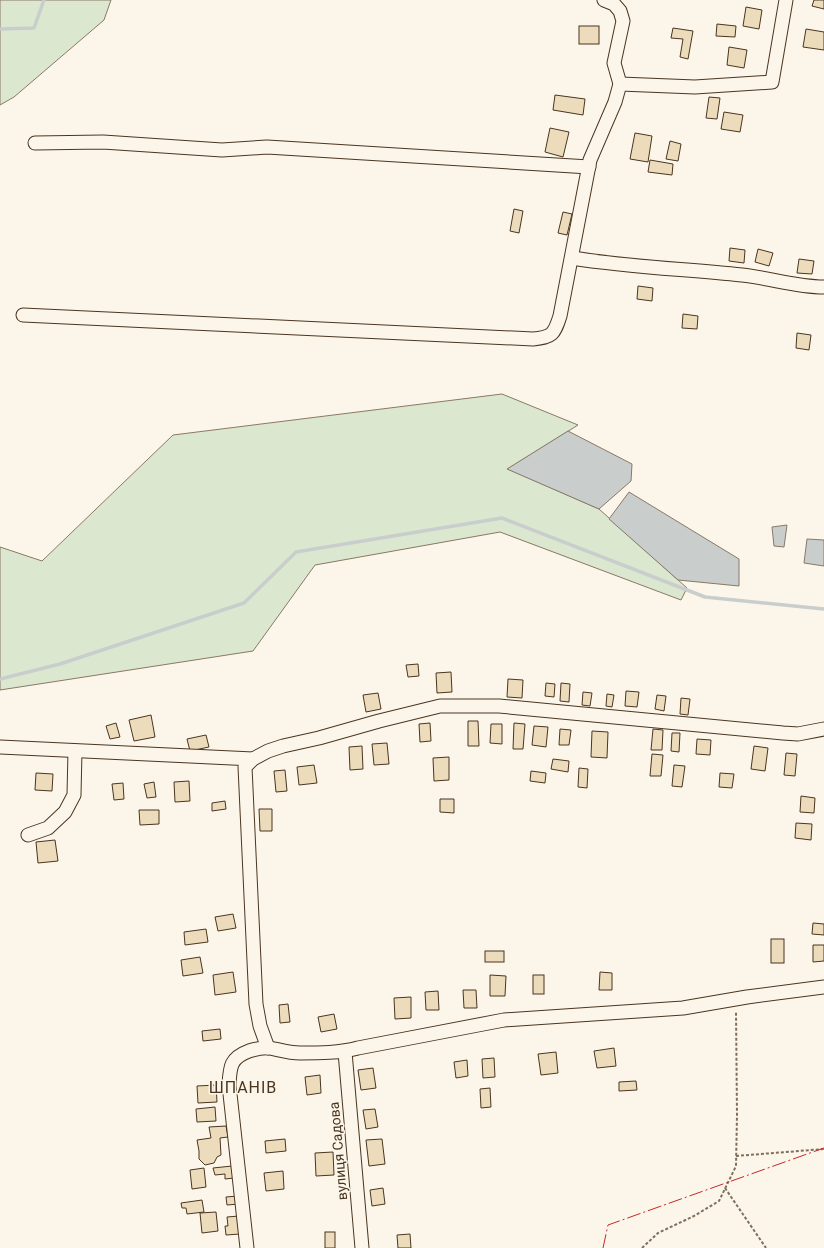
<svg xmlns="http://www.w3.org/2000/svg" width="824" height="1248" font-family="Roboto,sans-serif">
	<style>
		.green { fill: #dce7d0; stroke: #887966 }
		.water { fill: #c9cecd; stroke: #887966 }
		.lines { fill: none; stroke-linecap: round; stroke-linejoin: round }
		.stream { stroke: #c9cecd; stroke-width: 3.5 }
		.building { fill: #ecdcbc; stroke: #4a3520 }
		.minor-casing { stroke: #4a3520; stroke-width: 15 }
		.path { stroke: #7f6f5c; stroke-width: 2; stroke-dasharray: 3 2; stroke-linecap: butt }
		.minor { stroke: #fbf6e9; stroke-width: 13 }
		.power { stroke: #c62828; stroke-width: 1; stroke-dasharray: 14 3 2 3; stroke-linecap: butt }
		.labels { text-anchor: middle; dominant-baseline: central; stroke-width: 3; stroke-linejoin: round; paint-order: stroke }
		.street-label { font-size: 14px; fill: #4a3520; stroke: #fbf6e9 }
		.quarter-label { font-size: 16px; letter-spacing: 1px; fill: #4a3520; stroke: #fbf6e9 }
	</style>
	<rect width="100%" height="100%" fill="#fbf6e9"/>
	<g class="green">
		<path d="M0,0H111L104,20L14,97L0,105Z"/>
		<path d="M502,394L578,425L508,469L599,509L687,588L681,600L500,532L315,565L253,651L0,690V547L42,561L173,435Z"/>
	</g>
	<g class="water">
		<path d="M568,431L632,464L631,481L599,509L507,469Z"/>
		<path d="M629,492L739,559V586L678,580L609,519Z"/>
		<path d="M787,525L784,547L774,546L772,527Z"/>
		<path d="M807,539L824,540V566L804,563Z"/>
	</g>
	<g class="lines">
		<g class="stream">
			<path d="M0,29L34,28L44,0"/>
			<path d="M0,679L60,664L244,603L296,552L502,518L705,597L824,609"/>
		</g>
	</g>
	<g class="building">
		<path d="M814,0H824V9L812,6Z"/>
		<path d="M746,7L762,10L759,29L743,26Z"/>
		<path d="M717,24L736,26L735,37L716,36Z"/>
		<rect x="579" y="26" width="20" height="18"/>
		<path d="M673,28L693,31L688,59L680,57L683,39L671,38Z"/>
		<path d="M806,29L824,32V50L803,47Z"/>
		<path d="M729,47L747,50L744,68L727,65Z"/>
		<path d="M555,95L585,99L583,115L553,110Z"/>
		<path d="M709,97L720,98L717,119L706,118Z"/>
		<path d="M724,112L743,115L740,132L721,129Z"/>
		<path d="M550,128L569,132L563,157L545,152Z"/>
		<path d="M635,133L652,136L648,162L630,159Z"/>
		<path d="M670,141L681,144L678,161L666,159Z"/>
		<path d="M650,160L673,164L672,175L648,172Z"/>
		<path d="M514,209L523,211L519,233L510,231Z"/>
		<path d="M563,212L572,214L567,235L558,233Z"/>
		<path d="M730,248L745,250L744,263L729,261Z"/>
		<path d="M758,249L773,253L769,266L755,262Z"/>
		<path d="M799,259L814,261L812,274L797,273Z"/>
		<path d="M638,286L653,288L652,301L637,299Z"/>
		<path d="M683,314L698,316L697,329L682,328Z"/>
		<path d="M797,333L811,335L809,350L796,348Z"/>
		<path d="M418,664L419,676L408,677L406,665Z"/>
		<path d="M451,672L452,692L437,693L436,673Z"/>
		<path d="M508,679L523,680L522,698L507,697Z"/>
		<path d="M546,683L555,684L554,697L545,696Z"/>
		<path d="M561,683L570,684L569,702L560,701Z"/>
		<path d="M626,691L639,692L637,707L625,706Z"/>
		<path d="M583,692L592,693L590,706L582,705Z"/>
		<path d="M378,693L381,709L366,712L363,695Z"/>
		<path d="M607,694L614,695L612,707L606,706Z"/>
		<path d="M657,695L666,696L664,711L655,709Z"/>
		<path d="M681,698L690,699L688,715L680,714Z"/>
		<path d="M151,715L155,737L134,741L129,720Z"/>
		<path d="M468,721H478L479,746H468Z"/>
		<path d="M116,723L120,737L110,739L106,726Z"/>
		<path d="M430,723L431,741L420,742L419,724Z"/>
		<path d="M514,723L525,724L523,749H513Z"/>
		<path d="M491,724H502V744L490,743Z"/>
		<path d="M534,726L548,727L546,747L532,745Z"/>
		<path d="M560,729L571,730L569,745H559Z"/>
		<path d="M653,729L663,730L662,750H651Z"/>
		<path d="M592,731L608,732L607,758L591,757Z"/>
		<path d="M672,733H680L679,752L671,751Z"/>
		<path d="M206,735L209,747L190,751L187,739Z"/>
		<path d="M697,739L711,740L710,755L696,754Z"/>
		<path d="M387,743L389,764L374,765L372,744Z"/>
		<path d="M362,746L363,769L350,770L349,747Z"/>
		<path d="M754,746L768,748L765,771L751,769Z"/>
		<path d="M786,753L797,754L795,776L784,775Z"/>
		<path d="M652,754L663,755L661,776H650Z"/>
		<path d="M449,757V780L434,781L433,758Z"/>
		<path d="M553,759L569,761L568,772L551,769Z"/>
		<path d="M314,765L317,783L299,785L297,767Z"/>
		<path d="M674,765L685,766L682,787L672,786Z"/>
		<path d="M579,768L588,769L587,788L578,787Z"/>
		<path d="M285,770L287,791L276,792L274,771Z"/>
		<path d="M531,771L546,773L545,783L530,781Z"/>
		<path d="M36,773L53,774L52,791L35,790Z"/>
		<path d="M720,773L734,774L732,788L719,787Z"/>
		<path d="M189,781L190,801L175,802L174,782Z"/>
		<path d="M154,782L156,797L147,798L144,784Z"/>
		<path d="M123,783L124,799L114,800L112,784Z"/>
		<path d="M801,796L815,798L814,813L800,812Z"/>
		<path d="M440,799H454V813L440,812Z"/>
		<path d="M225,801L226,809L212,811V803Z"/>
		<path d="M259,809H272V831H260Z"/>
		<path d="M139,810H159V824L140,825Z"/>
		<path d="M796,823L812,824L811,840L795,838Z"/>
		<path d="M55,840L58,861L38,863L36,842Z"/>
		<path d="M233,914L236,928L218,931L215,917Z"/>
		<path d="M813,923L824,924V935L812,934Z"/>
		<path d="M206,929L208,942L185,945L184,932Z"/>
		<rect x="771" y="939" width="13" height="24"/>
		<path d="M813,945H824V961L813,962Z"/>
		<rect x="485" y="951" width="19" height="11"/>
		<path d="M200,957L203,973L183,976L181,960Z"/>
		<path d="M233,972L236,992L215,995L213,975Z"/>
		<path d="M600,972L612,973V990H599Z"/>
		<path d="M490,975L506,976L505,996H490Z"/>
		<rect x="533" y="975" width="11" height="19"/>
		<path d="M463,990H476L477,1008H464Z"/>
		<path d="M438,991L439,1010H426L425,992Z"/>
		<path d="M411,997V1018L395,1019L394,998Z"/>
		<path d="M288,1004L290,1022L280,1023L279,1005Z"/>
		<path d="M334,1014L337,1029L321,1032L318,1017Z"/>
		<path d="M220,1029L221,1039L203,1041L202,1031Z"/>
		<path d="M614,1048L616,1066L597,1068L594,1051Z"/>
		<path d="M556,1052L558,1073L541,1075L538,1054Z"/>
		<path d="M494,1058L495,1077L483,1078L482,1059Z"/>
		<path d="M467,1060L468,1076L456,1078L454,1062Z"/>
		<path d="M373,1068L376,1088L361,1090L358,1070Z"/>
		<path d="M320,1075L321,1093L307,1095L305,1077Z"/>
		<path d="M636,1081L637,1090L619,1091V1082Z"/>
		<path d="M216,1085L217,1102L198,1103L197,1086Z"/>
		<path d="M490,1088L491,1107L481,1108L480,1089Z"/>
		<path d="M215,1107L216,1121L197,1122L196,1109Z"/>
		<path d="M375,1109L378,1127L366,1129L363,1110Z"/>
		<path d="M226,1126L228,1137L220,1138L221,1155L217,1157L214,1163L205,1165L199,1159V1151L197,1140L211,1138L209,1127Z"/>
		<path d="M285,1139L286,1151L266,1153L265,1141Z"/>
		<path d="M382,1139L385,1164L369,1166L366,1140Z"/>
		<path d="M333,1152L334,1175L316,1176L315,1153Z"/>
		<path d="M232,1166L234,1178L225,1179V1174L215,1175L213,1168Z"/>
		<path d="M204,1168L206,1187L192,1189L190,1170Z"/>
		<path d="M283,1171L284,1189L266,1191L264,1173Z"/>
		<path d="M383,1188L385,1204L372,1206L370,1190Z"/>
		<path d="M238,1196L239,1204L227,1205L226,1197Z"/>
		<path d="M202,1200L204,1212L187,1214L186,1208H182L181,1203Z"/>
		<path d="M216,1212L218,1231L202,1233L200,1213Z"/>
		<path d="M239,1216L240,1234L226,1235L225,1226H228L227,1217Z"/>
		<rect x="325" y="1232" width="10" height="16"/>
		<path d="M410,1234L411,1248H398L397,1235Z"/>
	</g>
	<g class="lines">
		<g class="minor-casing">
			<g id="minor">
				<path d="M604,0L614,4L620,11L623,21L614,63L620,84"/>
				<path d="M35,143L103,142L222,150L267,147L589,167"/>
				<path d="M572,258C628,267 685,269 742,275C770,278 796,287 824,287"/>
				<path d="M23,315L533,339C552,337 554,335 560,316L590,160L615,102L620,84L695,87L772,82L786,0"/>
				<path d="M0,747L253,759"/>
				<path d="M28,835L48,828L65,812L74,795L75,751"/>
				<path d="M268,1048L260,1026L256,1004L245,767L253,759L268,751L283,746L319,738L379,721L440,706H499L783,733L798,734L824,729"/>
				<path d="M345,1052L362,1248"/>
				<path d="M247,1248L229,1085C230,1067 230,1058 249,1051C256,1049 262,1047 270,1048C280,1050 290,1053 300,1053C319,1053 340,1053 358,1048L504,1020L683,1008L747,997L824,987"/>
			</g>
		</g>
		<g class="path">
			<path d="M736,1156L824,1149"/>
			<path d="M725,1188L766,1248"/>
			<path d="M642,1248L658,1233L694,1216L719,1201L736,1166L737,1115L736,1011"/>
		</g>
		<use href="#minor" class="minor"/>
		<path class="power" d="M603,1248L608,1225L824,1148"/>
	</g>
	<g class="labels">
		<g class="street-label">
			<text transform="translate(338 1151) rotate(-95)">вулиця Садова</text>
		</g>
		<g class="quarter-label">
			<text x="243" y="1087">ШПАНІВ</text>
		</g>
	</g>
</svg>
